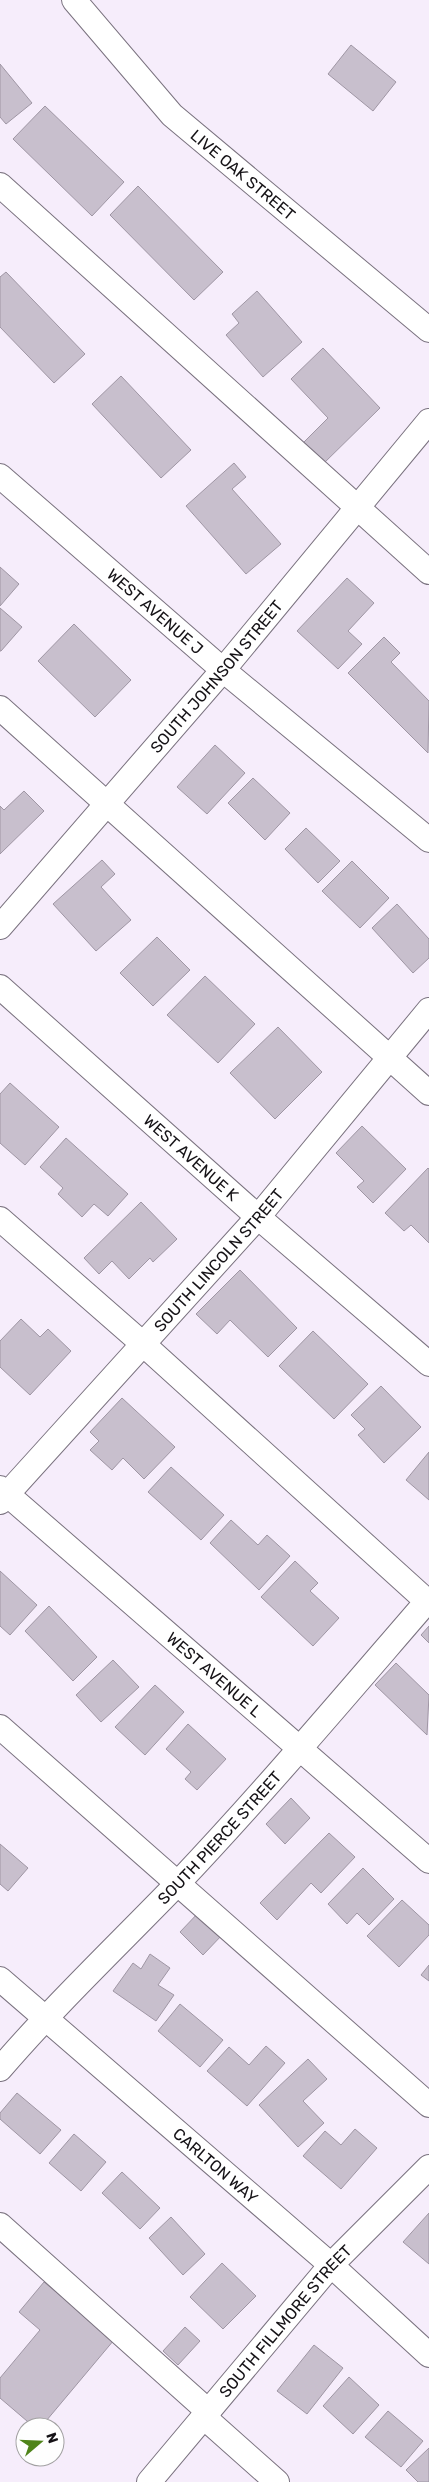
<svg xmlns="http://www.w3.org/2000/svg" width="429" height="2482" font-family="Rubik,sans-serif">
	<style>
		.building { fill: #c8bfcd; stroke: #9f96a4 }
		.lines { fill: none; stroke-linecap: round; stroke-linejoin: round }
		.minor-casing { stroke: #7a727f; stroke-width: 26 }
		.minor { stroke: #fff; stroke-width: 24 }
		.labels { text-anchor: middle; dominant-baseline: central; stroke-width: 4; stroke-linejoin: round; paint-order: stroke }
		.street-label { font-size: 16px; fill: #151216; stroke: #fefefe }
	</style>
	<rect width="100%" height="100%" fill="#f6edfb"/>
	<g class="building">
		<path d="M351,45L396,82L373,111L328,74Z"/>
		<path d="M0,64L32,103L6,124L0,117Z"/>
		<path d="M45,106L124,182L92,216L13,139Z"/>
		<path d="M138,186L223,272L194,300L110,215Z"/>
		<path d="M6,272L85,354L54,383L0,327V277Z"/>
		<path d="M257,291L302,342L263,377L226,335L239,323L232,314Z"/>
		<path d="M323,348L380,408L320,467L300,446L328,418L291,379Z"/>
		<path d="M121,376L191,450L161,478L92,404Z"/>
		<path d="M234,463L246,477L232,489L281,544L246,574L186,506Z"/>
		<path d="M0,567L19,584L0,606Z"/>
		<path d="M347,578L374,603L348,631L362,644L338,669L297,631Z"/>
		<path d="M0,608L22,627L1,651H0Z"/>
		<path d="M74,624L131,680L95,717L38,661Z"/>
		<path d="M384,637L400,653L391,662L429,701L428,753L348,673Z"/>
		<path d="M215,745L245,773L207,814L177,787Z"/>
		<path d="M253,778L290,813L265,840L228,803Z"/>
		<path d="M24,791L44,811L0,854V806L4,810Z"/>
		<path d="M306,828L340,861L318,883L285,849Z"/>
		<path d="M102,860L115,874L101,887L131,920L96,951L53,904Z"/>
		<path d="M352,861L389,898L360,928L322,891Z"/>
		<path d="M397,904L429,939V958L413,973L372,928Z"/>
		<path d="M157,937L190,970L153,1006L120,973Z"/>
		<path d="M205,976L255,1024L218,1063L167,1015Z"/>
		<path d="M278,1027L322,1072L275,1119L230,1073Z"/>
		<path d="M10,1083L59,1127L25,1165L0,1143V1094Z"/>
		<path d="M362,1126L406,1169L373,1203L357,1187L364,1181L336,1153Z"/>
		<path d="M66,1138L128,1194L108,1216L94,1204L82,1217L58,1194L63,1188L40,1167Z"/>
		<path d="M428,1168L429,1169V1243L411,1225L404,1231L385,1213Z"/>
		<path d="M141,1202L177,1239L153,1262L150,1258L129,1279L112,1261L99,1274L84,1258Z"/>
		<path d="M240,1270L297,1328L268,1357L230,1320L217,1334L196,1314Z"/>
		<path d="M21,1319L40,1337L48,1329L71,1351L30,1395L0,1367V1341Z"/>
		<path d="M313,1331L368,1384L334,1419L279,1366Z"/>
		<path d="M381,1386L421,1427L384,1463L358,1435L365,1429L351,1415Z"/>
		<path d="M122,1398L175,1447L144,1479L123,1458L112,1470L90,1450L99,1441L90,1432Z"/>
		<path d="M429,1452V1500L406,1480Z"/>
		<path d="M171,1467L224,1515L201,1540L148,1492Z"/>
		<path d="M231,1520L258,1545L267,1535L290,1556L259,1590L210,1543Z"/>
		<path d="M295,1561L318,1583L310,1591L339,1618L313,1646L261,1597Z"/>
		<path d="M0,1571L37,1605L10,1635L0,1626Z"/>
		<path d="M49,1606L97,1657L73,1681L25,1631Z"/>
		<path d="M429,1626V1643L421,1635Z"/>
		<path d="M113,1660L139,1687L101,1722L76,1695Z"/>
		<path d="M396,1663L429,1695L427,1735L375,1685Z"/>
		<path d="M155,1685L184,1712L145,1755L115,1727Z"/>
		<path d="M188,1724L226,1759L197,1790L185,1779L191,1772L166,1749Z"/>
		<path d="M291,1798L310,1818L285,1844L266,1824Z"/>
		<path d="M329,1833L355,1857L321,1893L311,1883L277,1920L260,1903Z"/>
		<path d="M0,1844L28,1868L8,1891L0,1884Z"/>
		<path d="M363,1868L394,1899L369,1925L357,1913L347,1924L328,1904Z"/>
		<path d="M402,1900L429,1925V1935L399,1967L367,1936Z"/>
		<path d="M200,1911L223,1934L203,1955L180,1932Z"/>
		<path d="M150,1954L170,1968L158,1985L174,1995L156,2021L113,1991L133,1963L141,1969Z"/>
		<path d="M429,1965V1981L421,1975Z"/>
		<path d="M180,2004L223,2040L200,2067L158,2031Z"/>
		<path d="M266,2046L285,2063L247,2106L207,2071L229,2047L249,2065Z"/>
		<path d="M308,2059L327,2079L303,2101L324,2123L298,2147L259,2105Z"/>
		<path d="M17,2093L61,2130L40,2154L0,2119V2113Z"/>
		<path d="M355,2129L377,2148L341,2189L303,2156L325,2131L341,2145Z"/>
		<path d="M74,2134L106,2162L81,2191L49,2163Z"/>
		<path d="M122,2172L160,2208L140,2229L102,2193Z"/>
		<path d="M429,2213V2264L403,2242Z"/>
		<path d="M171,2217L205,2254L183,2275L149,2238Z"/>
		<path d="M222,2263L256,2296L223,2329L190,2297Z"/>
		<path d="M44,2282L114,2340L41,2427H34L0,2398V2378L40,2330L19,2312Z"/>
		<path d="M185,2327L200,2341L178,2365L163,2351Z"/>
		<path d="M314,2345L343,2368L307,2414L277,2391Z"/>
		<path d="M349,2377L379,2405L353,2434L323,2406Z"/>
		<path d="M388,2411L423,2441L401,2467L365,2437Z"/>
		<path d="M429,2448V2482H418L406,2470Z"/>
	</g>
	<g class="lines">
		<g class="minor-casing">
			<g id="minor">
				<path id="s1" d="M74,0L172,115L429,330"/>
				<path d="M0,185L429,572"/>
				<path id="s2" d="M0,476L223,670L429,840"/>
				<path d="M0,708L429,1093"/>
				<path id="s3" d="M0,927L223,670L429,421"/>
				<path id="s4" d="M0,987L258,1217L429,1364"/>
				<path d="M0,1219L143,1344L429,1603"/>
				<path id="s5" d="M0,1488L429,1861"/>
				<path id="s6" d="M0,1502L258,1217L429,1010"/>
				<path d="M0,1727L429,2105"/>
				<path id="s7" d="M0,1979L331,2265L429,2355"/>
				<path id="s8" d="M0,2069C56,2004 118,1945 178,1883C265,1791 346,1695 429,1599"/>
				<path d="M0,2225L209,2412"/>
				<path d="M205,2418L277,2482"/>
				<path id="s9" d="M149,2482L331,2265L429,2167"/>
			</g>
		</g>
		<use href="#minor" class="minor"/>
	</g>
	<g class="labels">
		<g class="street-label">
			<text stroke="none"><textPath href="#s1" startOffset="244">LIVE OAK STREET</textPath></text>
			<text stroke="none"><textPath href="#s2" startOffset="206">WEST AVENUE J</textPath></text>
			<text stroke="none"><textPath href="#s3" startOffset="331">SOUTH JOHNSON STREET</textPath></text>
			<text stroke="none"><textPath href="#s4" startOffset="256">WEST AVENUE K</textPath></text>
			<text stroke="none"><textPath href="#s6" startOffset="326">SOUTH LINCOLN STREET</textPath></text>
			<text stroke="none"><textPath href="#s5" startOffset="284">WEST AVENUE L</textPath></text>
			<text stroke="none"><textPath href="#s8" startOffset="319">SOUTH PIERCE STREET</textPath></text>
			<text stroke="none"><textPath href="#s7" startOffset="285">CARLTON WAY</textPath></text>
			<text stroke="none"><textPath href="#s9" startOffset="211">SOUTH FILLMORE STREET</textPath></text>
		</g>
	</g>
	<g transform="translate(40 2442) rotate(71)"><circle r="24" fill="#fefefe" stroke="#a1a0a1"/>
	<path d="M0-4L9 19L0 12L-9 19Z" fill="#4f841a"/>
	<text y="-8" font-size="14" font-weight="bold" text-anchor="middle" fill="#151216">N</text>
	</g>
</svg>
